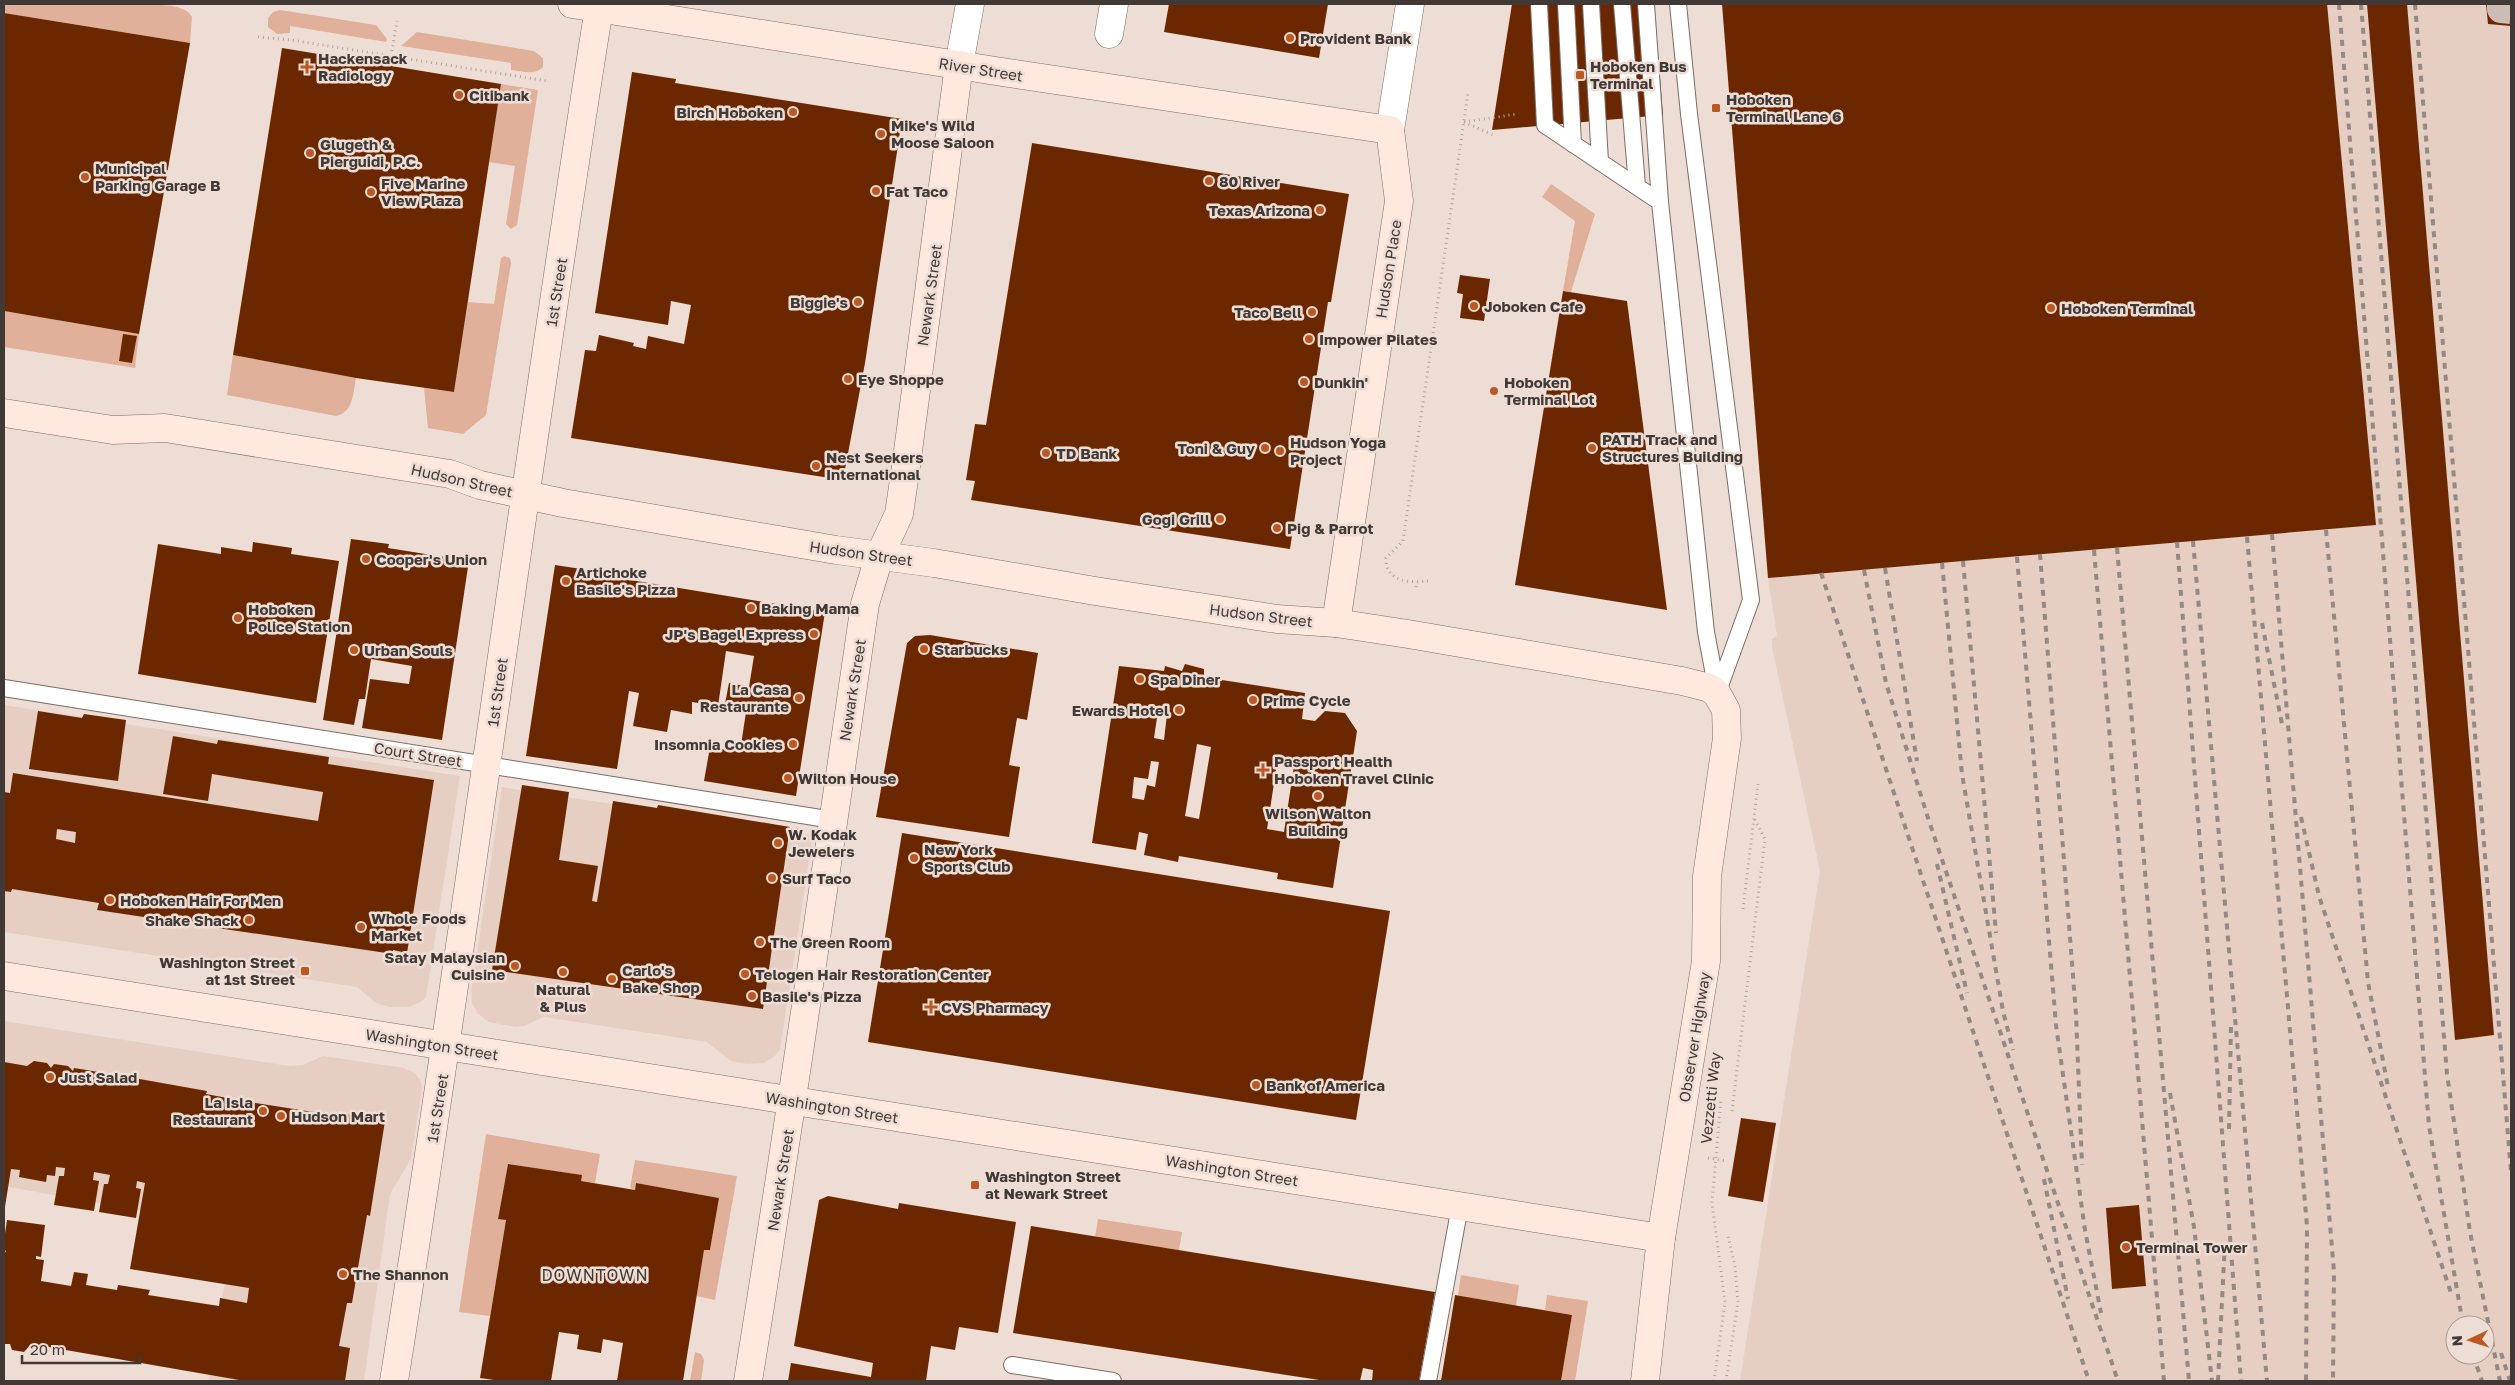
<svg xmlns="http://www.w3.org/2000/svg" width="2515" height="1385" font-family="'Golos Text',sans-serif">
	<style>
		.built { fill: #e6cec3; fill-rule: evenodd }
		.green { fill: #e1b09a }
		.building { fill: #6b2800; fill-rule: evenodd }
		.lines { fill: none; stroke-linecap: round; stroke-linejoin: round }
		.street-tunnel { stroke: #cbbcb5; stroke-width: 28; stroke-dasharray: 28 14; stroke-linecap: butt }
		.lane-casing { stroke: #7c6d66; stroke-width: 18 }
		.street-casing { stroke: #7c6d66; stroke-width: 29 }
		.secondary-casing { stroke: #7c6d66; stroke-width: 29 }
		.path { stroke: #b2a59e; stroke-width: 3; stroke-dasharray: 1 4; stroke-linecap: butt }
		.lane { stroke: #fff; stroke-width: 16 }
		.street { stroke: #fff; stroke-width: 28 }
		.secondary { stroke: #ffe8dd; stroke-width: 28 }
		.rail { stroke: #958983; stroke-width: 4; stroke-dasharray: 6 6; stroke-linecap: butt }
		.poi-dot { fill: #bc5823; stroke: #eeddd5; stroke-width: 2 }
		.labels { text-anchor: middle; dominant-baseline: central; stroke-width: 5; stroke-linejoin: round; paint-order: stroke }
		.poi-label { font-size: 15px; font-weight: bold; fill: #403936; stroke: #eeddd5; text-anchor: start }
		.street-label { font-size: 15px; fill: #403936; stroke: #eeddd5 }
		.neighbourhood-label { font-size: 16px; letter-spacing: 1px; fill: #403936; stroke: #eeddd5 }
	</style>
	<rect width="100%" height="100%" fill="#eeddd5"/>
	<g class="built">
		<path d="M1722,4H2511V1381H1740L1820,871L1772,647V639L1777,636L1768,578ZM2455,1325H2485V1355H2455Z"/>
		<path d="M4,705L460,776L426,997L421,1002L408,1007H390L376,1003L357,987L4,932Z"/>
		<path d="M502,787L813,835L780,1049L775,1056L764,1063L747,1064L731,1061L707,1042L544,1017L524,1026L516,1027L489,1022L478,1014L472,1003L471,992Z"/>
		<path d="M4,1021L289,1066L303,1065L323,1056L404,1068L415,1073L421,1082L422,1088L411,1159L390,1194L364,1381H208L234,1228L4,1186Z"/>
	</g>
	<g class="green">
		<path d="M4,4H155C167,6 186,5 192,17L190,43L4,13Z"/>
		<path d="M280,10L376,25L387,39L386,42L290,26V33L277,34L268,27V18L273,12Z"/>
		<path d="M417,32L534,51L543,58V67C534,76 522,71 511,70V63L401,46Z"/>
		<path d="M501,84L538,90L517,225L511,229L506,224L515,166L488,162Z"/>
		<path d="M1551,184L1595,214L1571,292L1563,291L1575,221L1542,197Z"/>
		<path d="M504,256L510,258L511,263L486,415L463,434L428,428L424,388L454,392L468,302L494,304L501,258Z"/>
		<path d="M4,311L139,334L135,368L4,347Z"/>
		<path d="M233,355L356,378C353,392 354,412 336,416L227,395Z"/>
		<path d="M486,1134L600,1154L595,1183L581,1181V1175L508,1164L498,1218L506,1220L490,1316L459,1312Z"/>
		<path d="M635,1160L737,1176L715,1300L696,1296L704,1250H710L719,1198L636,1183L635,1190L630,1188Z"/>
		<path d="M1098,1219L1182,1232L1179,1250L1095,1237Z"/>
		<path d="M1461,1275L1519,1285L1516,1306L1458,1296Z"/>
		<path d="M1547,1295L1588,1301L1575,1381H1561L1572,1315L1545,1310Z"/>
		<path d="M695,1352L701,1354L704,1360L701,1381H690Z"/>
	</g>
	<g class="building">
		<path d="M1169,4H1328L1319,58L1164,32Z"/>
		<path d="M1512,4H1654L1663,115L1492,130Z"/>
		<path d="M1722,4H2327L2376,525L1768,578Z"/>
		<path d="M2367,4H2407L2494,1035L2455,1040Z"/>
		<path d="M2486,4H2511V26L2488,24Z"/>
		<path d="M4,13L190,43L139,334L4,311Z"/>
		<path d="M282,48L501,84L454,392L356,378L233,355Z"/>
		<path d="M632,72L676,79L675,83L902,119L865,363L843,480L571,438L585,350L596,351L599,335L634,343L633,346L646,349L648,336L684,344L691,305L671,301L668,325L595,313Z"/>
		<path d="M1032,143L1349,194L1331,302H1328L1290,549L971,500L975,481L966,480L975,424L986,425Z"/>
		<path d="M1460,275L1490,279L1484,321L1460,318L1463,294L1457,293Z"/>
		<path d="M1563,291L1627,301L1667,610L1515,585Z"/>
		<path d="M123,334L137,336L132,363L119,361Z"/>
		<path d="M351,539L389,544L388,548L463,560L468,567L442,740L362,728L370,679L409,684L412,666L371,659L365,699H359L354,725L323,720Z"/>
		<path d="M253,542L292,548L291,554L339,561L316,703L138,674L158,544L221,554V547L252,552Z"/>
		<path d="M555,565L601,572L600,575L825,612L796,796L704,781L710,747L740,752L746,712L724,709L729,683L749,687L754,656L726,651L718,706L692,702V714L671,710L667,732L633,726L639,693L629,691L617,769L526,756Z"/>
		<path d="M930,635L1038,653L1027,720L1017,718L1009,765L1020,767L1009,837L876,817L907,643L915,636Z"/>
		<path d="M1185,664L1204,669V677L1209,678L1305,693L1302,719L1315,721L1325,711L1345,713L1357,731L1333,888L1277,879L1278,873L1179,856L1178,862L1144,855L1148,834L1139,832L1136,850L1092,843L1119,666L1164,671L1165,666L1182,671ZM1158,711L1167,714L1164,740L1154,738ZM1197,744L1211,747L1199,819L1185,816ZM1278,757L1295,759L1284,832L1267,829ZM1151,761L1159,762L1155,787L1147,785L1144,800L1132,798L1134,777L1148,779Z"/>
		<path d="M38,711L82,718L84,714L126,720L118,781L29,769Z"/>
		<path d="M173,736L217,744L218,740L329,757L328,764L434,780L407,953L393,950V954L97,910L99,903L12,889L11,892L4,891V792L10,793L13,773L318,821L323,792L212,774L208,801L163,794ZM57,829L76,832L75,843L56,839Z"/>
		<path d="M522,785L569,792L559,860L598,866L592,901L597,902L613,801L657,808L658,805L790,827L763,1009L492,970Z"/>
		<path d="M902,833L1390,911L1356,1120L868,1042Z"/>
		<path d="M34,1061L47,1063L51,1068L54,1064L68,1066L73,1071L74,1068L117,1075L207,1091L206,1094L249,1102L339,1116V1113L385,1121L370,1216L367,1215L352,1303H347L339,1346L350,1348L345,1381H245L31,1344L24,1352L12,1350L10,1344H4V1254L6,1251L4,1250V1240L7,1220L45,1225L41,1257L36,1256V1259L44,1260L41,1281L71,1286L74,1272L88,1274L86,1285L117,1290L118,1285L150,1290L148,1295L219,1306L220,1298L247,1303L249,1288L130,1269L145,1183L137,1181L136,1188L141,1189L136,1218L99,1212L104,1184H108L110,1175L94,1172L93,1180L99,1181L94,1211L54,1205L59,1176H64L65,1168L56,1167L55,1176L47,1175L46,1182L19,1177L20,1170L11,1169L4,1213V1062L27,1066Z"/>
		<path d="M1741,1118L1776,1123L1763,1202L1728,1196Z"/>
		<path d="M508,1164L582,1175L581,1181L635,1190L636,1183L719,1198L710,1250H704L683,1381H617L623,1343L603,1339L601,1353L577,1349L579,1335L559,1332L551,1381H501L480,1378L506,1220L498,1219Z"/>
		<path d="M828,1196L898,1209L899,1203L1016,1222L998,1333L959,1327L955,1350L931,1346L926,1381H788L791,1363L871,1377L873,1363L794,1346L819,1200Z"/>
		<path d="M2139,1205L2146,1286L2112,1289L2106,1208Z"/>
		<path d="M1031,1226L1435,1292L1419,1381H1372L1373,1370L1363,1368L1360,1381H1326L1013,1333Z"/>
		<path d="M1455,1295L1572,1315L1561,1381H1441Z"/>
	</g>
	<g class="lines">
		<path class="street-tunnel" d="M2501,4V9L2511,10"/>
		<g class="lane-casing">
			<g id="lane">
				<path d="M1539,4L1545,125L1660,202"/>
				<path d="M1566,4L1573,144"/>
				<path d="M1591,4L1600,162"/>
				<path d="M1622,4L1637,186"/>
				<path d="M1646,4L1660,202L1706,632L1717,691"/>
				<path d="M1678,4L1689,114L1751,600L1717,694"/>
				<path d="M4,688L833,820"/>
				<path d="M1012,1365L1113,1381"/>
				<path d="M1428,1381L1460,1206"/>
			</g>
		</g>
		<g class="street-casing">
			<g id="street">
				<path d="M1109,34L1114,4"/>
				<path d="M959,65L970,4"/>
				<path d="M1390,130L1410,4"/>
			</g>
		</g>
		<g class="secondary-casing">
			<g id="secondary">
				<path d="M572,4L1002,72L1390,130L1399,201L1336,623"/>
				<path d="M4,413L113,430L165,428L450,474L480,485L563,503L836,550L934,563L1095,591L1277,619L1336,623L1408,634L1682,681L1710,688L1717,694L1726,710L1727,738L1707,876L1706,961L1661,1238L1645,1381"/>
				<path d="M4,976L1661,1238"/>
				<path d="M394,1381C467,924 526,465 599,8"/>
				<path d="M748,1381C790,1123 827,863 865,604L879,557L899,514L906,466L959,65"/>
			</g>
		</g>
		<g class="path">
			<path d="M258,37L291,40L547,81"/>
			<path d="M391,56L397,21"/>
			<path d="M1464,122L1517,114"/>
			<path d="M1464,122L1493,135"/>
			<path d="M1428,581C1410,583 1385,582 1386,558L1403,541L1468,93"/>
			<path d="M1416,587L1417,582"/>
			<path d="M1743,909L1758,784"/>
			<path d="M1732,1111L1765,839L1754,818"/>
			<path d="M1708,1158L1726,1161"/>
			<path d="M1714,1381L1725,1302L1712,1203L1721,1099"/>
			<path d="M1726,1381L1738,1302L1735,1267L1728,1236"/>
		</g>
		<use href="#lane" class="lane"/>
		<use href="#street" class="street"/>
		<use href="#secondary" class="secondary"/>
		<g class="rail">
			<path d="M2339,4L2429,1126L2463,1325"/>
			<path d="M2361,4L2447,1074L2470,1232L2500,1381"/>
			<path d="M2415,4L2511,1172"/>
			<path d="M2326,530L2368,982L2388,1087"/>
			<path d="M2272,534L2334,1272L2333,1381"/>
			<path d="M2247,537L2307,1226L2306,1381"/>
			<path d="M2193,541L2267,1381"/>
			<path d="M2177,542L2241,1381"/>
			<path d="M2117,548L2189,1381"/>
			<path d="M2094,550L2164,1381"/>
			<path d="M2040,554L2076,1014L2082,1165"/>
			<path d="M2017,557L2056,1025L2085,1230L2101,1313"/>
			<path d="M1963,561L1996,933"/>
			<path d="M1942,563L1962,774L2003,1011L2013,1050"/>
			<path d="M1885,568L1917,761"/>
			<path d="M1864,570L1886,683L1928,818L2118,1381"/>
			<path d="M1821,573L2089,1381"/>
			<path d="M2262,623L2283,729"/>
			<path d="M2301,817L2319,896L2452,1296"/>
			<path d="M1937,864L1967,993"/>
			<path d="M2170,1093L2194,1227L2212,1381"/>
			<path d="M2229,1129L2231,1024"/>
			<path d="M2044,1179L2068,1299"/>
			<path d="M2501,1353L2510,1381"/>
			<path d="M2473,1355L2482,1381"/>
			<path d="M2218,1381L2225,1241"/>
		</g>
	</g>
	<g class="poi-dot">
		<circle cx="1290" cy="38" r="5"/>
		<path d="M304.5 59.5h5v5h5v5h-5v5h-5v-5h-5v-5h5z"/>
		<rect x="1575" y="70" width="10" height="10" rx="2.5"/>
		<circle cx="459" cy="95" r="5"/>
		<rect x="1711" y="103" width="10" height="10" rx="2.5"/>
		<circle cx="793" cy="112" r="5"/>
		<circle cx="881" cy="134" r="5"/>
		<circle cx="310" cy="153" r="5"/>
		<circle cx="85" cy="177" r="5"/>
		<circle cx="1209" cy="181" r="5"/>
		<circle cx="876" cy="191" r="5"/>
		<circle cx="371" cy="192" r="5"/>
		<circle cx="1320" cy="210" r="5"/>
		<circle cx="858" cy="302" r="5"/>
		<circle cx="1474" cy="306" r="5"/>
		<circle cx="2051" cy="308" r="5"/>
		<circle cx="1312" cy="312" r="5"/>
		<circle cx="1309" cy="339" r="5"/>
		<circle cx="848" cy="379" r="5"/>
		<circle cx="1304" cy="382" r="5"/>
		<circle cx="1494" cy="391" r="5"/>
		<circle cx="1265" cy="448" r="5"/>
		<circle cx="1592" cy="448" r="5"/>
		<circle cx="1280" cy="451" r="5"/>
		<circle cx="1046" cy="453" r="5"/>
		<circle cx="816" cy="466" r="5"/>
		<circle cx="1220" cy="519" r="5"/>
		<circle cx="1277" cy="528" r="5"/>
		<circle cx="366" cy="559" r="5"/>
		<circle cx="566" cy="581" r="5"/>
		<circle cx="751" cy="608" r="5"/>
		<circle cx="238" cy="618" r="5"/>
		<circle cx="814" cy="634" r="5"/>
		<circle cx="924" cy="649" r="5"/>
		<circle cx="354" cy="650" r="5"/>
		<circle cx="1140" cy="679" r="5"/>
		<circle cx="799" cy="698" r="5"/>
		<circle cx="1253" cy="700" r="5"/>
		<circle cx="1179" cy="710" r="5"/>
		<circle cx="793" cy="744" r="5"/>
		<path d="M1260.5 762.5h5v5h5v5h-5v5h-5v-5h-5v-5h5z"/>
		<circle cx="788" cy="778" r="5"/>
		<circle cx="1318" cy="796" r="5"/>
		<circle cx="778" cy="843" r="5"/>
		<circle cx="914" cy="858" r="5"/>
		<circle cx="772" cy="878" r="5"/>
		<circle cx="110" cy="900" r="5"/>
		<circle cx="249" cy="920" r="5"/>
		<circle cx="361" cy="927" r="5"/>
		<circle cx="760" cy="942" r="5"/>
		<circle cx="515" cy="966" r="5"/>
		<rect x="300" y="966" width="10" height="10" rx="2.5"/>
		<circle cx="563" cy="972" r="5"/>
		<circle cx="745" cy="974" r="5"/>
		<circle cx="612" cy="979" r="5"/>
		<circle cx="752" cy="996" r="5"/>
		<path d="M928.5 999.5h5v5h5v5h-5v5h-5v-5h-5v-5h5z"/>
		<circle cx="50" cy="1077" r="5"/>
		<circle cx="1256" cy="1085" r="5"/>
		<circle cx="263" cy="1111" r="5"/>
		<circle cx="281" cy="1116" r="5"/>
		<rect x="970" y="1180" width="10" height="10" rx="2.5"/>
		<circle cx="2126" cy="1247" r="5"/>
		<circle cx="343" cy="1274" r="5"/>
	</g>
	<g class="labels">
		<g class="poi-label">
			<text x="1300" y="38">Provident Bank</text>
			<text x="318" y="58">Hackensack<tspan x="318" dy="17">Radiology</tspan></text>
			<text x="1590" y="66">Hoboken Bus<tspan x="1590" dy="17">Terminal</tspan></text>
			<text x="469" y="95">Citibank</text>
			<text x="1726" y="99">Hoboken<tspan x="1726" dy="17">Terminal Lane 6</tspan></text>
			<text x="783" y="112" text-anchor="end">Birch Hoboken</text>
			<text x="891" y="125">Mike's Wild<tspan x="891" dy="17">Moose Saloon</tspan></text>
			<text x="320" y="144">Glugeth &amp;<tspan x="320" dy="17">Pierguidi, P.C.</tspan></text>
			<text x="95" y="168">Municipal<tspan x="95" dy="17">Parking Garage B</tspan></text>
			<text x="1219" y="181">80 River</text>
			<text x="381" y="183">Five Marine<tspan x="381" dy="17">View Plaza</tspan></text>
			<text x="886" y="191">Fat Taco</text>
			<text x="1310" y="210" text-anchor="end">Texas Arizona</text>
			<text x="848" y="302" text-anchor="end">Biggie's</text>
			<text x="1484" y="306">Joboken Cafe</text>
			<text x="2061" y="308">Hoboken Terminal</text>
			<text x="1302" y="312" text-anchor="end">Taco Bell</text>
			<text x="1319" y="339">Impower Pilates</text>
			<text x="858" y="379">Eye Shoppe</text>
			<text x="1314" y="382">Dunkin'</text>
			<text x="1504" y="382">Hoboken<tspan x="1504" dy="17">Terminal Lot</tspan></text>
			<text x="1602" y="439">PATH Track and<tspan x="1602" dy="17">Structures Building</tspan></text>
			<text x="1290" y="442">Hudson Yoga<tspan x="1290" dy="17">Project</tspan></text>
			<text x="1255" y="448" text-anchor="end">Toni &amp; Guy</text>
			<text x="1056" y="453">TD Bank</text>
			<text x="826" y="457">Nest Seekers<tspan x="826" dy="17">International</tspan></text>
			<text x="1210" y="519" text-anchor="end">Gogi Grill</text>
			<text x="1287" y="528">Pig &amp; Parrot</text>
			<text x="376" y="559">Cooper's Union</text>
			<text x="576" y="572">Artichoke<tspan x="576" dy="17">Basile's Pizza</tspan></text>
			<text x="761" y="608">Baking Mama</text>
			<text x="248" y="609">Hoboken<tspan x="248" dy="17">Police Station</tspan></text>
			<text x="804" y="634" text-anchor="end">JP's Bagel Express</text>
			<text x="934" y="649">Starbucks</text>
			<text x="364" y="650">Urban Souls</text>
			<text x="1150" y="679">Spa Diner</text>
			<text x="789" y="689" text-anchor="end">La Casa<tspan x="789" dy="17">Restaurante</tspan></text>
			<text x="1263" y="700">Prime Cycle</text>
			<text x="1169" y="710" text-anchor="end">Ewards Hotel</text>
			<text x="783" y="744" text-anchor="end">Insomnia Cookies</text>
			<text x="1274" y="761">Passport Health<tspan x="1274" dy="17">Hoboken Travel Clinic</tspan></text>
			<text x="798" y="778">Wilton House</text>
			<text x="1318" y="813" text-anchor="middle">Wilson Walton<tspan x="1318" dy="17">Building</tspan></text>
			<text x="788" y="834">W. Kodak<tspan x="788" dy="17">Jewelers</tspan></text>
			<text x="924" y="849">New York<tspan x="924" dy="17">Sports Club</tspan></text>
			<text x="782" y="878">Surf Taco</text>
			<text x="120" y="900">Hoboken Hair For Men</text>
			<text x="371" y="918">Whole Foods<tspan x="371" dy="17">Market</tspan></text>
			<text x="239" y="920" text-anchor="end">Shake Shack</text>
			<text x="770" y="942">The Green Room</text>
			<text x="505" y="957" text-anchor="end">Satay Malaysian<tspan x="505" dy="17">Cuisine</tspan></text>
			<text x="295" y="962" text-anchor="end">Washington Street<tspan x="295" dy="17">at 1st Street</tspan></text>
			<text x="622" y="970">Carlo's<tspan x="622" dy="17">Bake Shop</tspan></text>
			<text x="755" y="974">Telogen Hair Restoration Center</text>
			<text x="563" y="989" text-anchor="middle">Natural<tspan x="563" dy="17">&amp; Plus</tspan></text>
			<text x="762" y="996">Basile's Pizza</text>
			<text x="941" y="1007">CVS Pharmacy</text>
			<text x="60" y="1077">Just Salad</text>
			<text x="1266" y="1085">Bank of America</text>
			<text x="253" y="1102" text-anchor="end">La Isla<tspan x="253" dy="17">Restaurant</tspan></text>
			<text x="291" y="1116">Hudson Mart</text>
			<text x="985" y="1176">Washington Street<tspan x="985" dy="17">at Newark Street</tspan></text>
			<text x="2136" y="1247">Terminal Tower</text>
			<text x="353" y="1274">The Shannon</text>
		</g>
		<g class="street-label">
			<text transform="translate(981 69) rotate(9)">River Street</text>
			<text transform="translate(1388 269) rotate(-81)">Hudson Place</text>
			<text transform="translate(556 292) rotate(-81)">1st Street</text>
			<text transform="translate(929 295) rotate(-82)">Newark Street</text>
			<text transform="translate(462 480) rotate(13)">Hudson Street</text>
			<text transform="translate(861 553) rotate(8)">Hudson Street</text>
			<text transform="translate(1261 615) rotate(7)">Hudson Street</text>
			<text transform="translate(852 690) rotate(-81)">Newark Street</text>
			<text transform="translate(497 692) rotate(-82)">1st Street</text>
			<text transform="translate(418 754) rotate(9)">Court Street</text>
			<text transform="translate(1694 1037) rotate(-81)">Observer Highway</text>
			<text transform="translate(432 1044) rotate(9)">Washington Street</text>
			<text transform="translate(1710 1098) rotate(-84)">Vezzetti Way</text>
			<text transform="translate(832 1107) rotate(9)">Washington Street</text>
			<text transform="translate(437 1108) rotate(-81)">1st Street</text>
			<text transform="translate(1232 1170) rotate(9)">Washington Street</text>
			<text transform="translate(780 1180) rotate(-81)">Newark Street</text>
		</g>
		<g class="neighbourhood-label">
			<text x="595" y="1275">DOWNTOWN</text>
		</g>
	</g>
	<rect width="2515" height="1385" fill="none" stroke="#403936" stroke-width="10"/>
	<g transform="translate(2470 1340) rotate(266)"><circle r="24" fill="#eeddd5" stroke="#a89b95"/>
	<path d="M0-4L9 19L0 12L-9 19Z" fill="#bc5823"/>
	<text y="-8" font-size="14" font-weight="bold" text-anchor="middle" fill="#403936">N</text>
	</g>
	<path d="M22 1355v8h118v-8" fill="none" stroke="#403936" stroke-width="2.5"/>
	<text x="30" y="1355" font-size="15" fill="#403936" stroke="#eeddd5" stroke-width="4" paint-order="stroke">20 m</text>
</svg>
